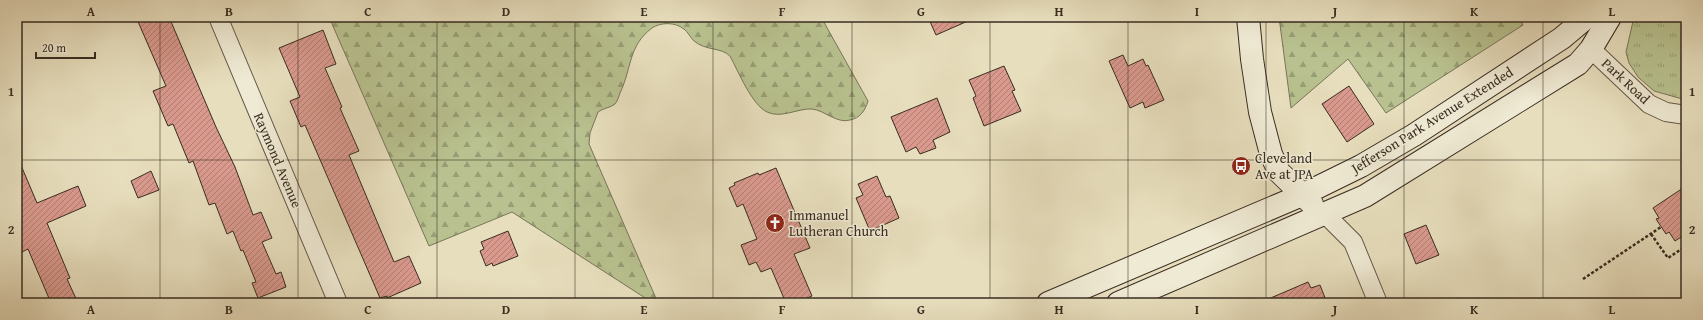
<svg xmlns="http://www.w3.org/2000/svg" width="1703" height="320" font-family="'Gentium Book Plus',serif">
	<style>
		.forest { fill: url(#forest-firs); stroke: #787658 }
		.park { fill: url(#park-tufts); stroke: #787658 }
		.building { fill: url(#building-hatch); stroke: #392c21 }
		.lines { fill: none; stroke-linecap: round; stroke-linejoin: round }
		.street-casing { stroke: #645848; stroke-width: 20 }
		.secondary-casing { stroke: #392c21; stroke-width: 24 }
		.path { stroke: #392c21; stroke-width: 2.5; stroke-dasharray: 3 2; stroke-linecap: butt }
		.street { stroke: #efead4; stroke-width: 18 }
		.secondary { stroke: #efead4; stroke-width: 22 }
		.grid { fill: none; stroke: #392c21; stroke-width: 1; stroke-opacity: 0.55 }
		.labels { text-anchor: middle; dominant-baseline: central; stroke-width: 3; stroke-linejoin: round; paint-order: stroke }
		.street-label { font-size: 14px; fill: #392c21; stroke: #efead4 }
		.poi-label { font-size: 14px; fill: #392c21; stroke: #efead4; text-anchor: start }
		.neatline { fill: none; stroke: #392c21; stroke-width: 1.5 }
		.grid-label { font-size: 13px; text-anchor: middle; font-weight: bold; fill: #392c21 }
	</style>
	<defs>
		<pattern id="forest-firs" width="22" height="20" patternUnits="userSpaceOnUse"><rect width="22" height="20" fill="#b8c18f"/><path d="M5 1l3.5 6h-7zM16 11l3.5 6h-7z" fill="#979d74"/></pattern>
		<pattern id="park-tufts" width="24" height="20" patternUnits="userSpaceOnUse"><rect width="24" height="20" fill="#b8c18f"/><path d="M3 7l-1-3M5 7V3M7 7l1-3M15 17l-1-3M17 17v-4M19 17l1-3" fill="none" stroke="#979d74"/></pattern>
		<pattern id="building-hatch" width="6" height="6" patternUnits="userSpaceOnUse"><rect width="6" height="6" fill="#d9998d"/><path d="M-1 1l2-2M0 6l6-6M5 7l2-2" fill="none" stroke="#b17d73"/></pattern>
	</defs>
	<rect width="100%" height="100%" fill="#e7debd"/>
	<filter id="stains"><feTurbulence type="fractalNoise" baseFrequency=".005" numOctaves="4"/><feColorMatrix values="0 0 0 0 .2 0 0 0 0 .09 0 0 0 0 .02 0 0 0 .5 -.17"/></filter>
	<radialGradient id="worn" r=".72"><stop offset=".6" stop-color="#630" stop-opacity="0"/><stop offset="1" stop-color="#630" stop-opacity=".3"/></radialGradient>
	<g class="forest">
		<path d="M329,17H821L868,101C865,111 860,118 850,120C837,124 824,110 812,109C798,108 781,119 767,112C752,105 738,71 730,56C721,47 706,51 694,41C690,37 688,32 684,29C675,22 661,22 652,28C628,46 632,68 620,93C619,96 617,102 615,104C610,108 603,108 598,112L590,133L589,144L658,303H653L512,212L429,246Z"/>
		<path d="M1279,17H1518L1523,25L1386,113L1348,59L1291,108Z"/>
	</g>
	<path class="park" d="M1634,17H1686V100L1654,91L1638,77L1629,63L1626,52Z"/>
	<g class="building">
		<path d="M136,17H169L216,127L235,167L253,215L261,212L272,238L262,242L276,274L281,272L286,287L258,298L252,283L256,282L243,250L241,251L233,231L227,234L215,203L209,205L193,161L189,163L173,124L168,126L153,91L166,86Z"/>
		<path d="M928,17H977L936,35Z"/>
		<path d="M323,30L336,64L325,68L342,107L340,108L359,151L349,155L394,262L409,256L421,283L387,298V296L380,298L305,125L301,127L290,101L300,97L279,48Z"/>
		<path d="M1123,55L1128,66L1143,59L1146,66L1148,65L1164,100L1145,108L1143,102L1130,108L1109,61Z"/>
		<path d="M1004,66L1015,90L1012,91L1021,111L984,126L973,98L976,96L969,80Z"/>
		<path d="M1349,86L1374,124L1347,142L1322,104Z"/>
		<path d="M937,98L950,132L933,140L936,148L920,154L916,147L906,152L891,117Z"/>
		<path d="M17,156L37,203L78,186L86,206L47,223L70,278L67,279L78,303H51L28,249L22,252L17,240Z"/>
		<path d="M776,168L810,248L794,254L812,296L795,303H786L771,268L761,272L756,262L749,265L741,245L757,239L743,204L737,207L729,188L735,185L734,183L758,173L759,175Z"/>
		<path d="M151,171L159,190L138,198L131,181Z"/>
		<path d="M877,176L886,197L890,196L899,218L870,231L856,198L863,195L858,184Z"/>
		<path d="M1686,186V234L1675,241L1669,232L1666,234L1656,219L1659,218L1653,208Z"/>
		<path d="M1426,225L1439,255L1416,264L1404,234Z"/>
		<path d="M508,231L518,256L493,266L492,263L486,266L480,251L484,249L481,242Z"/>
		<path d="M1308,282L1311,288L1320,285L1327,303H1259Z"/>
	</g>
	<g class="lines">
		<g class="street-casing">
			<g id="street">
				<path d="M218,17L338,303"/>
				<path d="M1591,49L1649,104L1666,112L1686,115"/>
				<path d="M1325,214L1353,242L1378,303"/>
			</g>
		</g>
		<g class="secondary-casing">
			<g id="secondary">
				<path d="M1248,17L1252,59L1260,112L1271,154L1279,172L1312,204"/>
				<path d="M1048,303L1302,195L1361,166L1414,135L1562,38L1587,17"/>
				<path d="M1118,303L1365,196L1578,64L1591,49L1610,17"/>
			</g>
		</g>
		<g class="path">
			<path d="M1651,234L1668,258L1686,246"/>
			<path d="M1583,279L1661,227"/>
		</g>
		<use href="#street" class="street"/>
		<use href="#secondary" class="secondary"/>
	</g>
	<path class="grid" d="M160,17V303M298,17V303M437,17V303M575,17V303M713,17V303M852,17V303M990,17V303M1128,17V303M1266,17V303M1404,17V303M1543,17V303M17,160H1686"/>
	<defs>
		<g id="bus-disc" transform="scale(1)"><circle r="9.5" fill="#8f2418" stroke="#efead4"/><path d="M-5-6H5V4H4V6H2V4H-2V6H-4V4H-5ZM-3.5-4V0h7V-4ZM-3.5 1.2v1.5H-2V1.2ZM2 1.2v1.5H3.5V1.2Z" fill="#fff"/></g>
		<g id="church-disc" transform="scale(1)"><circle r="9.5" fill="#8f2418" stroke="#efead4"/><path d="M-1.2-6h2.4v3.5h3.3v2.4h-3.3V6h-2.4V-.1h-3.3v-2.4h3.3Z" fill="#fff"/></g>
	</defs>
	<g fill-rule="evenodd">
		<use href="#bus-disc" x="1241" y="166"/>
		<use href="#church-disc" x="775" y="223"/>
	</g>
	<g class="labels">
		<g class="street-label">
			<text transform="translate(1626 81) rotate(43)">Park Road</text>
			<text transform="translate(1432 120) rotate(-32)">Jefferson Park Avenue Extended</text>
			<text transform="translate(278 160) rotate(67)">Raymond Avenue</text>
		</g>
		<g class="poi-label">
			<text x="1255" y="158">Cleveland<tspan x="1255" dy="16">Ave at JPA</tspan></text>
			<text x="789" y="215">Immanuel<tspan x="789" dy="16">Lutheran Church</tspan></text>
		</g>
	</g>
	<rect width="1703" height="320" fill="none" stroke="#e7debd" stroke-width="44"/>
	<path d="M36 52v6h59v-6" fill="none" stroke="#392c21" stroke-width="2"/>
	<text x="42" y="52" font-size="12" fill="#392c21" stroke="#efead4" stroke-width="3" paint-order="stroke">20 m</text>
	<rect x="22" y="22" width="1659" height="276" class="neatline"/>
	<g class="grid-label">
		<text x="91" y="16">A</text>
		<text x="229" y="16">B</text>
		<text x="368" y="16">C</text>
		<text x="506" y="16">D</text>
		<text x="644" y="16">E</text>
		<text x="782" y="16">F</text>
		<text x="921" y="16">G</text>
		<text x="1059" y="16">H</text>
		<text x="1197" y="16">I</text>
		<text x="1335" y="16">J</text>
		<text x="1474" y="16">K</text>
		<text x="1612" y="16">L</text>
		<text x="11" y="96">1</text>
		<text x="1692" y="96">1</text>
		<text x="11" y="234">2</text>
		<text x="1692" y="234">2</text>
		<text x="91" y="314">A</text>
		<text x="229" y="314">B</text>
		<text x="368" y="314">C</text>
		<text x="506" y="314">D</text>
		<text x="644" y="314">E</text>
		<text x="782" y="314">F</text>
		<text x="921" y="314">G</text>
		<text x="1059" y="314">H</text>
		<text x="1197" y="314">I</text>
		<text x="1335" y="314">J</text>
		<text x="1474" y="314">K</text>
		<text x="1612" y="314">L</text>
	</g>
	<rect width="100%" height="100%" filter="url(#stains)"/>
	<rect width="100%" height="100%" fill="url(#worn)"/>
</svg>
